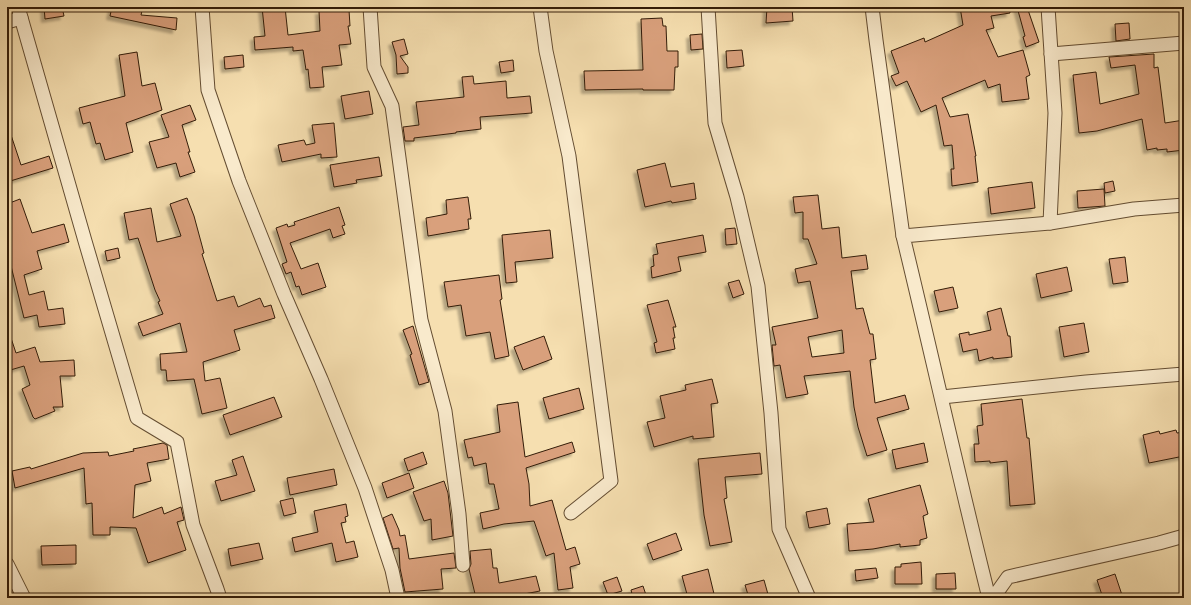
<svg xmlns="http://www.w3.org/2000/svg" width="1191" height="605" font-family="'IM FELL French Canon',serif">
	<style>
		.building { fill: #d9a07b; stroke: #331c08; fill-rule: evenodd; filter: url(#shadow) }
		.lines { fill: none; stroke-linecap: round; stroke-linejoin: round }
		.minor-casing { stroke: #644d32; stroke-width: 15 }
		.minor { stroke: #f9eacc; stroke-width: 13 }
	</style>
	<defs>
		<filter id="shadow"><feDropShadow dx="-3.5" dy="3.5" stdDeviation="1" flood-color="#0004"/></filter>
	</defs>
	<rect width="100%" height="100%" fill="#f6dfb0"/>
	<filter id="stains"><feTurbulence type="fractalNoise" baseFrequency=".005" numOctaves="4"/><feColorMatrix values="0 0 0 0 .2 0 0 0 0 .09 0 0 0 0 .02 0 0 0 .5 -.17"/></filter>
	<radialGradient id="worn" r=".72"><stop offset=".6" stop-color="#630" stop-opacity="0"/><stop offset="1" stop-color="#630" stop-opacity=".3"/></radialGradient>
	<g class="building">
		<path d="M44,7H62L64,16L45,19Z"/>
		<path d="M112,7H143L141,15L177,18L176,30L110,16Z"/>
		<path d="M262,7H285L288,35L320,31L319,11L349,10L350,26H348L351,44L339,45L342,65L322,67L324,87L310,88L308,69L306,70L303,50L293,51V47L255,50L254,37L265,36Z"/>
		<path d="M767,7H792L793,21L766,23Z"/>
		<path d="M960,7H1009L1010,13L991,16L994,28L986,30L998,57L1023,50L1030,75L1026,77L1029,99L1002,102L1000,84L988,88L985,80L942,98L950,117L968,114L976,156H975L978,182L952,186L951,169H954L952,145L944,146L936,105L921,112L907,81L896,86L891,76L899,73L891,51L924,38L925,42L963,25Z"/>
		<path d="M1017,7H1027L1039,42L1026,47L1023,37L1025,36Z"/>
		<path d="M662,18L663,26H666L667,51H678V67H675L674,90H643V89L585,90L584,71L643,70L641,19Z"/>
		<path d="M1129,23L1130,39L1116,41L1115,24Z"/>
		<path d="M702,34L703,49L691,50L690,35Z"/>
		<path d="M404,39L408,54L400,56L408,67V73L397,74L396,55L392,42Z"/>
		<path d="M742,50L744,66L727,68L726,51Z"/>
		<path d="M137,52L142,86L155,83L162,110L126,123L133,152L105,160L100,143L96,144L90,122L83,124L79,108L125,96L119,55Z"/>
		<path d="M1154,54V68L1158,67L1165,123L1184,120V150L1167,152V149L1157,150V148L1147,150L1142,119L1097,131L1079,133L1073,75L1096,72L1100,104L1139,94L1135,65L1111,68L1109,57Z"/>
		<path d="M243,55L244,67L225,69L224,57Z"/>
		<path d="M513,60L514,71L501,73L499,62Z"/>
		<path d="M473,76L474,84L506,81L507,98L530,96L532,113L480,117L481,129L456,132V133L414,138V141H405L403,127L419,125L416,102L464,97L462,77Z"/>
		<path d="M369,91L373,114L345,119L341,96Z"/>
		<path d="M190,105L196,120L182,125L190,152H188L195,172L180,177L176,163L157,168L149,142L169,137L161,115Z"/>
		<path d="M334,123L337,157L321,158V154L282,162L278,145L304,140L306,145L315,143L312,125Z"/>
		<path d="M9,129L21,165L49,156L53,168L7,182V130Z"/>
		<path d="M379,157L382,176L356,180L357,183L334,187L330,165Z"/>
		<path d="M665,163L671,187L694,183L696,199L672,203L671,201L645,207L637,170Z"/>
		<path d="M1113,181L1115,191L1105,193L1104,183Z"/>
		<path d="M1032,182L1035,208L991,214L988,188Z"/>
		<path d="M1104,189L1105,206L1078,208L1077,191Z"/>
		<path d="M818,195L822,229L839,227L842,258L866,255L868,269L851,271L856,309L863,308L870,334H873L876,359L870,360L875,403L905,395L909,409L877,418L887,450L867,456L858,427L854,407L850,371L804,376L808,394L786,398L780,365L774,366L772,345H776L772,327L818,318L810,281L798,283L795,269L817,264L808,239H803V212L795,213L793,197ZM842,330L844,353L812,357L808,337Z"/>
		<path d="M468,197L471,219H468L469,229L428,236L426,218L447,214L446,200Z"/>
		<path d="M187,198L194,216L204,253L202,254L217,301L234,296L238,307L260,298L264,307L271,305L275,318L234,330L240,350L203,362L205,381L220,378L227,408L202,414L194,379L167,381L166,370H161L160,354L187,352L180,323L143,336L138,323L163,314L158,302L160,301L155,290L138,238L129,240L124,213L151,208L157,242L181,236L170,204Z"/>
		<path d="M20,199L32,233L64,224L69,242L37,251L42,269L24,275L29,295L44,291L48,310L63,308L65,324L39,327L37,315L24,318L7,250V204Z"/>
		<path d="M339,207L345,225L342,226L345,234L333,238L330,229L290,243L301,269L318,263L326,287L302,295L299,286L296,287L291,272L286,274L282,264L287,262L276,228L287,224L288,227L295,225L294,222Z"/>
		<path d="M735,228L737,244L726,245L725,229Z"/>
		<path d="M550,230L553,258L515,262L517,282L506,283L502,235Z"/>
		<path d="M703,235L706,252L678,257L681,271L652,278L651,267L654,266L653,255L658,254L656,244Z"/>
		<path d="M118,248L120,258L107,261L105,251Z"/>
		<path d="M1125,257L1128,282L1113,284L1109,259Z"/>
		<path d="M1067,267L1072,291L1041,298L1036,274Z"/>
		<path d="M499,275L502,299L500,300L509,356L495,359L490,332L466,336L461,305L448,307L444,282Z"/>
		<path d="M739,280L744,294L733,298L728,283Z"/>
		<path d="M953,287L958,308L939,312L934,291Z"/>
		<path d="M668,300L676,327H673L675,338H673L675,349L656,353L654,343L657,342L647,305Z"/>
		<path d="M1001,308L1008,336H1010L1012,357L993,359V357L979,361L977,349L963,352L959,334L969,332V335L991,330L987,312Z"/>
		<path d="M1084,323L1089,352L1064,357L1059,327Z"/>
		<path d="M413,326L429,382L419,385L410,355L412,354L403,330Z"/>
		<path d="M9,332L16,353L35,347L40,362L74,360L75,376H60L63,407H53L55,411L35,419L33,417L22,389L30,385L24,366L7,371V333Z"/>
		<path d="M544,336L552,359L523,370L514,347Z"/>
		<path d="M712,379L718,403L711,404L714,437L693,439V436L654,447L647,422L665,418L660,396L686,390L685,385Z"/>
		<path d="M579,388L584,409L549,419L543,398Z"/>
		<path d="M274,397L282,417L230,435L223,415Z"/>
		<path d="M1022,399L1027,438H1029L1035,504L1010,506L1007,461L990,463V461L975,462L974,444H979L977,426L983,425L981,404Z"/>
		<path d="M518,402L525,457L572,442L575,452L526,468L529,484L530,506L552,500L566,550L575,547L580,564L570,567L573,588L558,590L554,553L546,556L534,521L504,524L483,529L480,513L499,509L494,484H489L486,463L474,466L472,457L468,458L464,440L500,432L497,405Z"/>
		<path d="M1176,430L1177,433L1184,432V456L1149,463L1143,435L1159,431L1160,434Z"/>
		<path d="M163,443L167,445L169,459L147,463L151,481L135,485L133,518L162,507L164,514L181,507L184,520L177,522L186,550L148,563L136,528L110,527V535H93L92,503L86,504L84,468L15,488L12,471L30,467L31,469L83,453L108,452L109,456L134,451L133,449Z"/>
		<path d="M924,443L928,462L896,469L892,450Z"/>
		<path d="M423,452L427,464L408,471L404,459Z"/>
		<path d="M760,453L762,474L725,477L727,498L724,499L732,542L710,546L704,515L698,459Z"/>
		<path d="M243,456L255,491L221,501L215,481L237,475L232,460Z"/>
		<path d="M334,469L337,485L290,495L287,478Z"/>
		<path d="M409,473L414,488L387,498L382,483Z"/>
		<path d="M444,481L448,493L453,536L432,540L431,519L424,521L413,492Z"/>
		<path d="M920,485L928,514L923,516L927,538L920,540V545L900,547V544L873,549L849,551L847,524L874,522L868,499Z"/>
		<path d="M293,498L296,513L284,516L280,501Z"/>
		<path d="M346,504L348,516L345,517L346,522L341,523L346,543L354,541L358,557L336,562L332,543L295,552L292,538L318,532L314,511Z"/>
		<path d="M827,508L830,524L809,528L806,512Z"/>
		<path d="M392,514L399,530L400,536L405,535L409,559L454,553L456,568L441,569L443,589L405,592L400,568L399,548L393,549L383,518Z"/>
		<path d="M676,533L682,550L653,560L647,544Z"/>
		<path d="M259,543L263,559L231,566L228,549Z"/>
		<path d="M76,545V564L42,565L41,546Z"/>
		<path d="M491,549L493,568H497L499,583L536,576L540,591L519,595L520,598H476L469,569L471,564L470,551Z"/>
		<path d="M921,562L922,584H895V567H901V564Z"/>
		<path d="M876,568L878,578L856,581L855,570Z"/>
		<path d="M708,569L715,598H688L682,576Z"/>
		<path d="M955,573L956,589H936V574Z"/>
		<path d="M1115,574L1122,595L1113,598H1103L1097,580Z"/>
		<path d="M617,577L622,591L608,595L603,582Z"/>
		<path d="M764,580L769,598H749L745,585Z"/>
		<path d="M643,586L647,598H633L631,590Z"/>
	</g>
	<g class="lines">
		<g class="minor-casing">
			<g id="minor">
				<path d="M18,7L85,241L137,418L177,442L193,525L217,589L220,598"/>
				<path d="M202,7L208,90L239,181L284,294L321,379L365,488L392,570L398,598"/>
				<path d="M370,7L374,67L392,106L421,320L445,411L459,514L463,565"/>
				<path d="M540,7L546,51L569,156L611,481L571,513"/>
				<path d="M708,7L715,123L737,197L758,286L771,413L779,529L809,598"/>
				<path d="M872,7L876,40L903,236"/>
				<path d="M1048,7L1055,113L1050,223L1134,209L1184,205"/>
				<path d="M7,22L21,18"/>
				<path d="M1051,54L1184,43"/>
				<path d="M942,397L1086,382L1184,374"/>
				<path d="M7,564L24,598"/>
				<path d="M989,598C959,478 932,356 903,236L1050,223"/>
				<path d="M993,598L1008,577L1159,543L1184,536"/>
			</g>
		</g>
		<use href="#minor" class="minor"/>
	</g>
	<rect width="1191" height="605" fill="none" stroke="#f6dfb0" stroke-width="24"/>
	<rect x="8" y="8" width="1175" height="589" fill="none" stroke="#331c08" stroke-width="2"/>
	<rect x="12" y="12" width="1167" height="581" fill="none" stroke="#331c08"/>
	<rect width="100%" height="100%" filter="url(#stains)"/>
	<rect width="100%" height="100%" fill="url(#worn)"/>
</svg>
